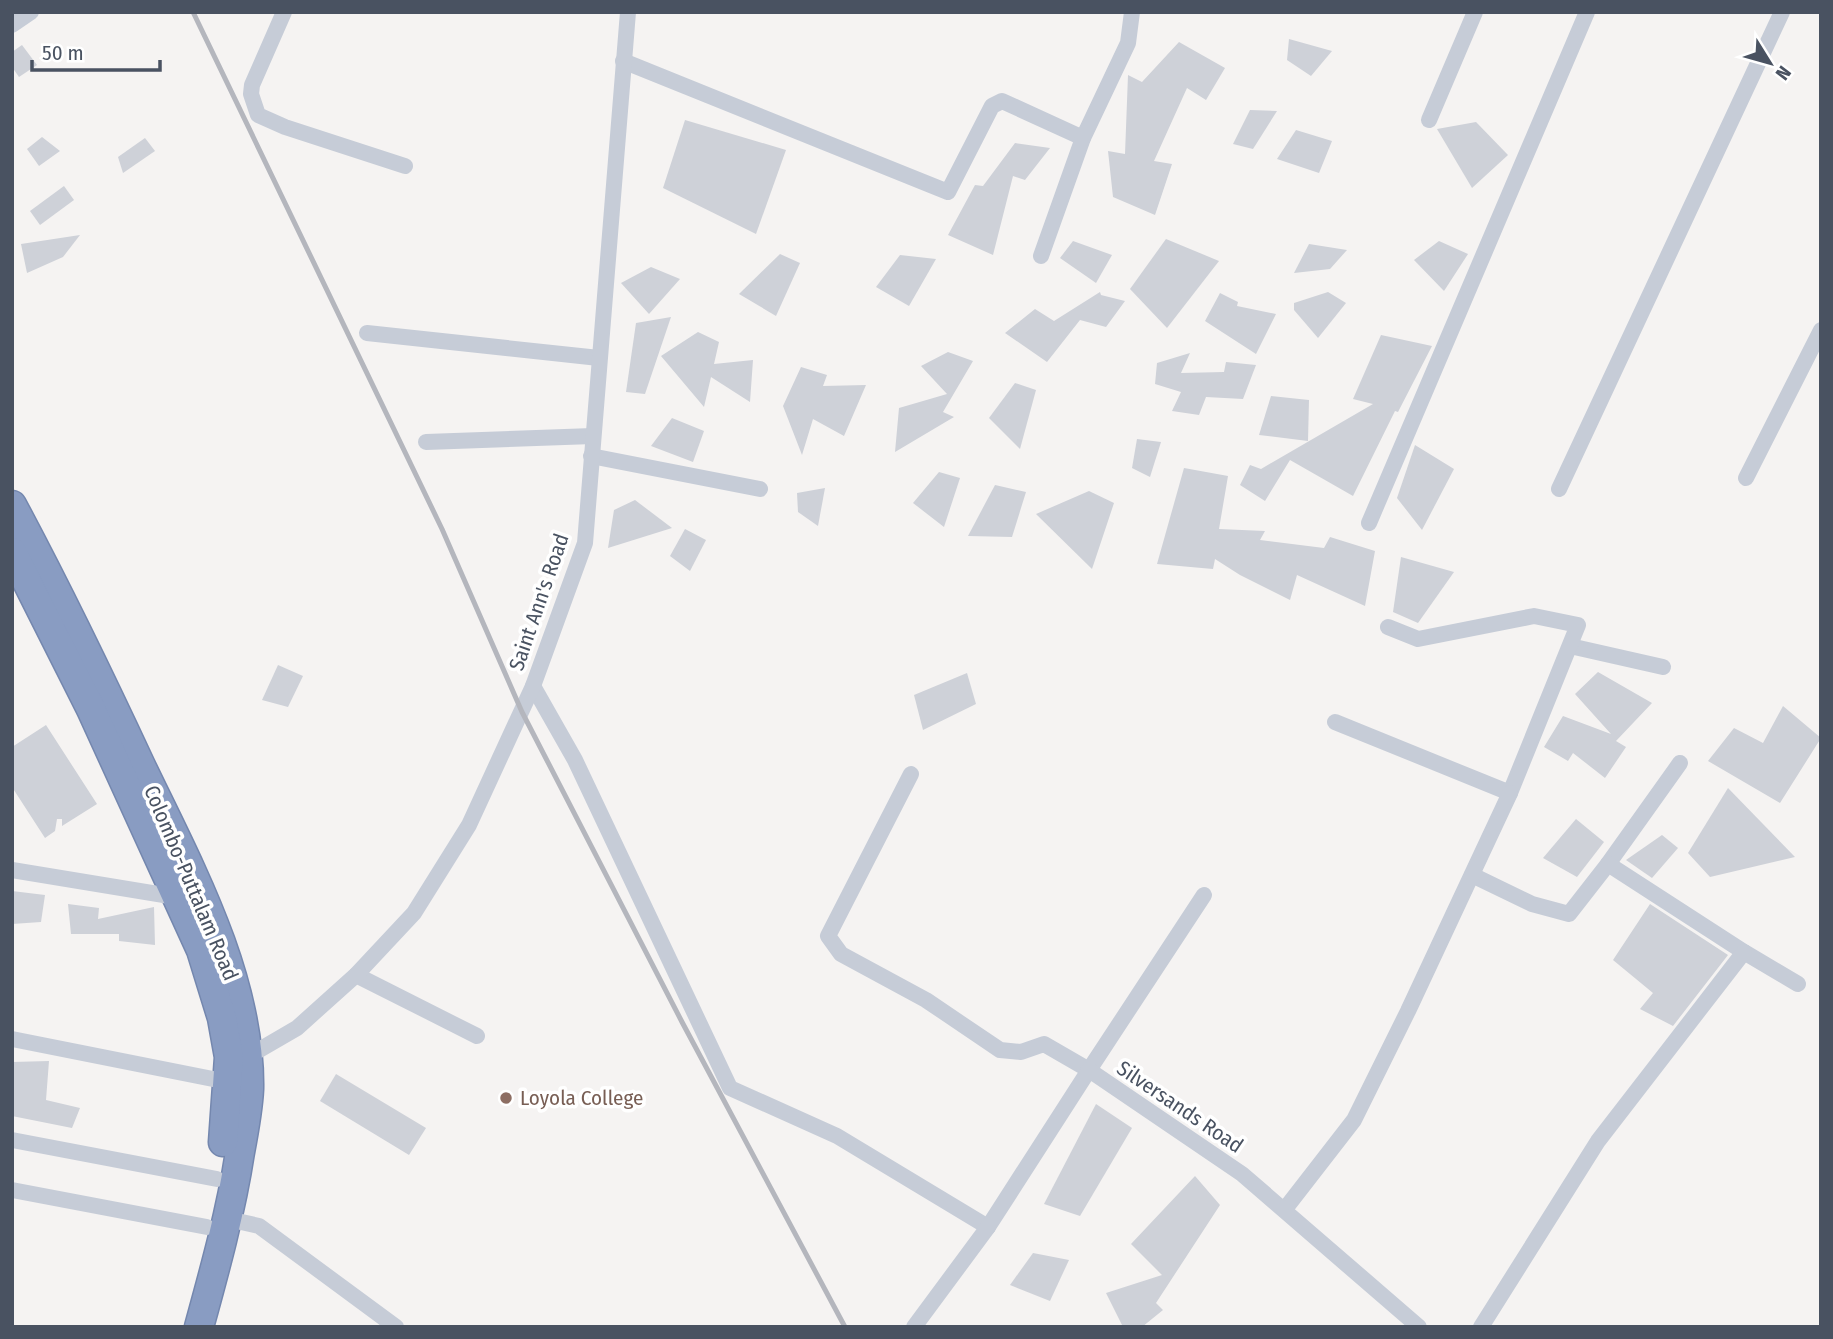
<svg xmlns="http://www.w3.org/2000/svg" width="1833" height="1339" font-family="'Fira Sans Condensed',sans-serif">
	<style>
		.building { fill: #ced1d8 }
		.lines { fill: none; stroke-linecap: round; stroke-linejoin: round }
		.highway-casing { stroke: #7487ae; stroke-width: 31 }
		.street { stroke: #c6ccd7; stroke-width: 16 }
		.highway { stroke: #899cc2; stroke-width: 28 }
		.rail { stroke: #b4b6bd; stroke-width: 5 }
		.education-dot { fill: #8d6e63; stroke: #fff; stroke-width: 2.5 }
		.labels { text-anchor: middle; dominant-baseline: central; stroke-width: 7; stroke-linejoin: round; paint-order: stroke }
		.street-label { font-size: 21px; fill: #495261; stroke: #fff }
		.education-label { font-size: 21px; fill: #785e54; stroke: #fff; text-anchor: start }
	</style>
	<rect width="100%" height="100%" fill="#f5f3f2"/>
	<g class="building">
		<path d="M1289,39L1332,51L1311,76L1287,60Z"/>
		<path d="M1179,42L1225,68L1206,100L1187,88L1154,161L1172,164L1155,215L1113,197L1108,151L1125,154L1128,75L1142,82Z"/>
		<path d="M22,45L37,65L19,77L12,67V52Z"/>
		<path d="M1250,110L1277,111L1253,149L1233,144Z"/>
		<path d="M685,120L786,150L756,234L663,188Z"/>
		<path d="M1476,122L1508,155L1472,188L1437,129Z"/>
		<path d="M1296,130L1332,141L1319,173L1277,159Z"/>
		<path d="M42,137L60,151L39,166L27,149Z"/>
		<path d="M145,138L155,151L123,173L118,157Z"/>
		<path d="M1015,143L1050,148L1025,180L1013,176L993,255L948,235L975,185L983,186Z"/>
		<path d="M64,186L74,200L40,225L30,211Z"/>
		<path d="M80,235L63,257L27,273L21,244Z"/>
		<path d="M1166,239L1219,261L1167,328L1130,289Z"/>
		<path d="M1073,241L1112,255L1096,283L1060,258Z"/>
		<path d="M1439,241L1468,254L1444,291L1414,260Z"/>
		<path d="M1309,244L1347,250L1330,269L1294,273Z"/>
		<path d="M780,254L800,263L776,316L739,294Z"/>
		<path d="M900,255L936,259L909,306L876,287Z"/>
		<path d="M651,267L680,279L649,314L621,283Z"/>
		<path d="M1100,292L1101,295L1125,301L1106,327L1080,320L1047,362L1005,333L1035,309L1054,321Z"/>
		<path d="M1328,292L1346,303L1318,338L1294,310V303Z"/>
		<path d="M1220,293L1238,302L1237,306L1276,314L1256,354L1205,321Z"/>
		<path d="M671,317L645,394L626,392L636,323Z"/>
		<path d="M698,332L719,342L714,364L753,360L750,402L711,377L704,407L661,356Z"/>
		<path d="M1381,335L1432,346L1398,412L1395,411L1353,496L1290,460L1265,501L1240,485L1250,465L1261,469L1373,404L1353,399Z"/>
		<path d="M948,352L973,361L943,412L954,417L895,452L899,408L947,394L921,366Z"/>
		<path d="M1190,353L1181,373L1224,372L1226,362L1256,365L1243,399L1206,397L1199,415L1172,411L1181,392L1155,384L1157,363Z"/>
		<path d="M801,367L827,375L823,386L866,385L844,436L813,419L802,455L783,406Z"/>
		<path d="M1015,383L1036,390L1020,449L989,418Z"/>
		<path d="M1271,396L1309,400L1308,441L1259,435Z"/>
		<path d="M672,418L704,431L693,462L651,446Z"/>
		<path d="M1137,439L1161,442L1150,477L1132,468Z"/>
		<path d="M1415,445L1454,469L1422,530L1397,498Z"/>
		<path d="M1184,468L1228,476L1219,529L1265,531L1260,540L1324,548L1330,537L1375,551L1365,606L1297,575L1290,600L1240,575L1215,559L1213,569L1157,564Z"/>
		<path d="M939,472L960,478L944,527L913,503Z"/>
		<path d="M995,485L1026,492L1012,537L968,536Z"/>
		<path d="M825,488L818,526L798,512L797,493Z"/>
		<path d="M1089,491L1114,503L1092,569L1036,514Z"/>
		<path d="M635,500L672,528L608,548L614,510Z"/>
		<path d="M685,529L706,540L690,571L670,556Z"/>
		<path d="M1401,557L1454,572L1418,623L1393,612Z"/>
		<path d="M278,665L303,676L288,707L262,700Z"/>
		<path d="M1598,672L1652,703L1616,741L1626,747L1605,778L1573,753L1568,761L1544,747L1563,716L1611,734L1575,694Z"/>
		<path d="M967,673L976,704L923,730L914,695Z"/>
		<path d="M1783,706L1821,738L1780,803L1708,761L1734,728L1763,743Z"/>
		<path d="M46,725L97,804L62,826V819H57L55,831L45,838L12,787V747Z"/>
		<path d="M1728,788L1795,857L1710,877L1688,853Z"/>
		<path d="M1576,819L1604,842L1577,877L1543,858Z"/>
		<path d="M1662,835L1678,848L1652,878L1626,860Z"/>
		<path d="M12,891L45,895L41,922L12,924Z"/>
		<path d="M68,904L99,908L98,919L154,907L155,945L119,941V934H71Z"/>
		<path d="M1650,904L1728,955L1673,1026L1640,1009L1653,993L1613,960Z"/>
		<path d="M49,1061L46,1100L80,1108L72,1128L12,1116V1062Z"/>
		<path d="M336,1074L426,1128L409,1155L320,1101Z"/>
		<path d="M1096,1104L1132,1128L1080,1216L1044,1204Z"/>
		<path d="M1195,1176L1220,1205L1156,1303L1163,1310L1142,1327H1123L1106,1293L1162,1275L1131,1244Z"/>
		<path d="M1033,1253L1069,1260L1050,1301L1010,1285Z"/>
	</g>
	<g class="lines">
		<g class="highway-casing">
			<g id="highway">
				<path d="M12,505C58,591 100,678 141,766C188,864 251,978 249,1089C248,1110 244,1131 240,1152C231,1211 215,1269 199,1327"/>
				<path d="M12,552L91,709L201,950L222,1018L229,1057L223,1142"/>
			</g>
		</g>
		<g class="street">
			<path d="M284,12L252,85L251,94L258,115L285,127L405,166"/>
			<path d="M12,25L31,12"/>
			<path d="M623,61L948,192L992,106L1002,101L1083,138"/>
			<path d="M1429,120L1475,12"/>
			<path d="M1041,256L1083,138L1128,43L1132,12"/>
			<path d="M367,333L599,358"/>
			<path d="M426,442L593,436"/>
			<path d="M591,456L760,489"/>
			<path d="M1746,478L1821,330"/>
			<path d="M1559,489L1782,12"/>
			<path d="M1369,523L1587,12"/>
			<path d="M1570,646L1663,667"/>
			<path d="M533,686L575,760L730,1088L837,1136L988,1227"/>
			<path d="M1335,722L1510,793L1578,625L1534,616L1418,639L1388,627"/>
			<path d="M911,774L828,936L841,954L926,1000L1000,1050L1021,1052L1044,1044L1089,1070L1204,895"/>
			<path d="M1608,864L1680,763"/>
			<path d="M12,870L176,897"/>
			<path d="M1472,875L1532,904L1569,914L1608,864L1744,952L1798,984"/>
			<path d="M356,975L477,1036"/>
			<path d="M12,1039L228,1082"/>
			<path d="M247,1057L297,1028L356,975L414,913L469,825L533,686L585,543L628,12"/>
			<path d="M12,1140L217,1179"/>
			<path d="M12,1190L207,1227"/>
			<path d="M1285,1209L1354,1120L1408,1011L1510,793"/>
			<path d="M228,1219L259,1226L396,1327"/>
			<path d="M914,1327L988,1227L1089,1070L1242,1174L1419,1327"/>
			<path d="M1481,1327L1598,1141L1744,952"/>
		</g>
		<use href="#highway" class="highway"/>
		<path class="rail" d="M193,12L442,529L522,712L682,1022L845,1327"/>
	</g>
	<circle class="education-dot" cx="506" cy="1098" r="7"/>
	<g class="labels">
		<g class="street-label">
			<text transform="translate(539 602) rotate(-71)">Saint Ann's Road</text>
			<text transform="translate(191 883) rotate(67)">Colombo-Puttalam Road</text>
			<text transform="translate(1180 1107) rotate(34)">Silversands Road</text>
		</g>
		<g class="education-label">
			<text x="520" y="1098">Loyola College</text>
		</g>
	</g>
	<rect width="1833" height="1339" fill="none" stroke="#495261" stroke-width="28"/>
	<g transform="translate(1770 63) rotate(127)" stroke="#ffffff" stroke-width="5" paint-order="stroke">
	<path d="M0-5L12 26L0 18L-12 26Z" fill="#495261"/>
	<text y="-10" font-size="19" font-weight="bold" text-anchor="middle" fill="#495261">N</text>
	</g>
	<path d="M32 60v10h128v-10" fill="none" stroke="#495261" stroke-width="3.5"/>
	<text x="42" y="60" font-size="21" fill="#495261" stroke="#ffffff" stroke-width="5" paint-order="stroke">50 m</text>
</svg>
